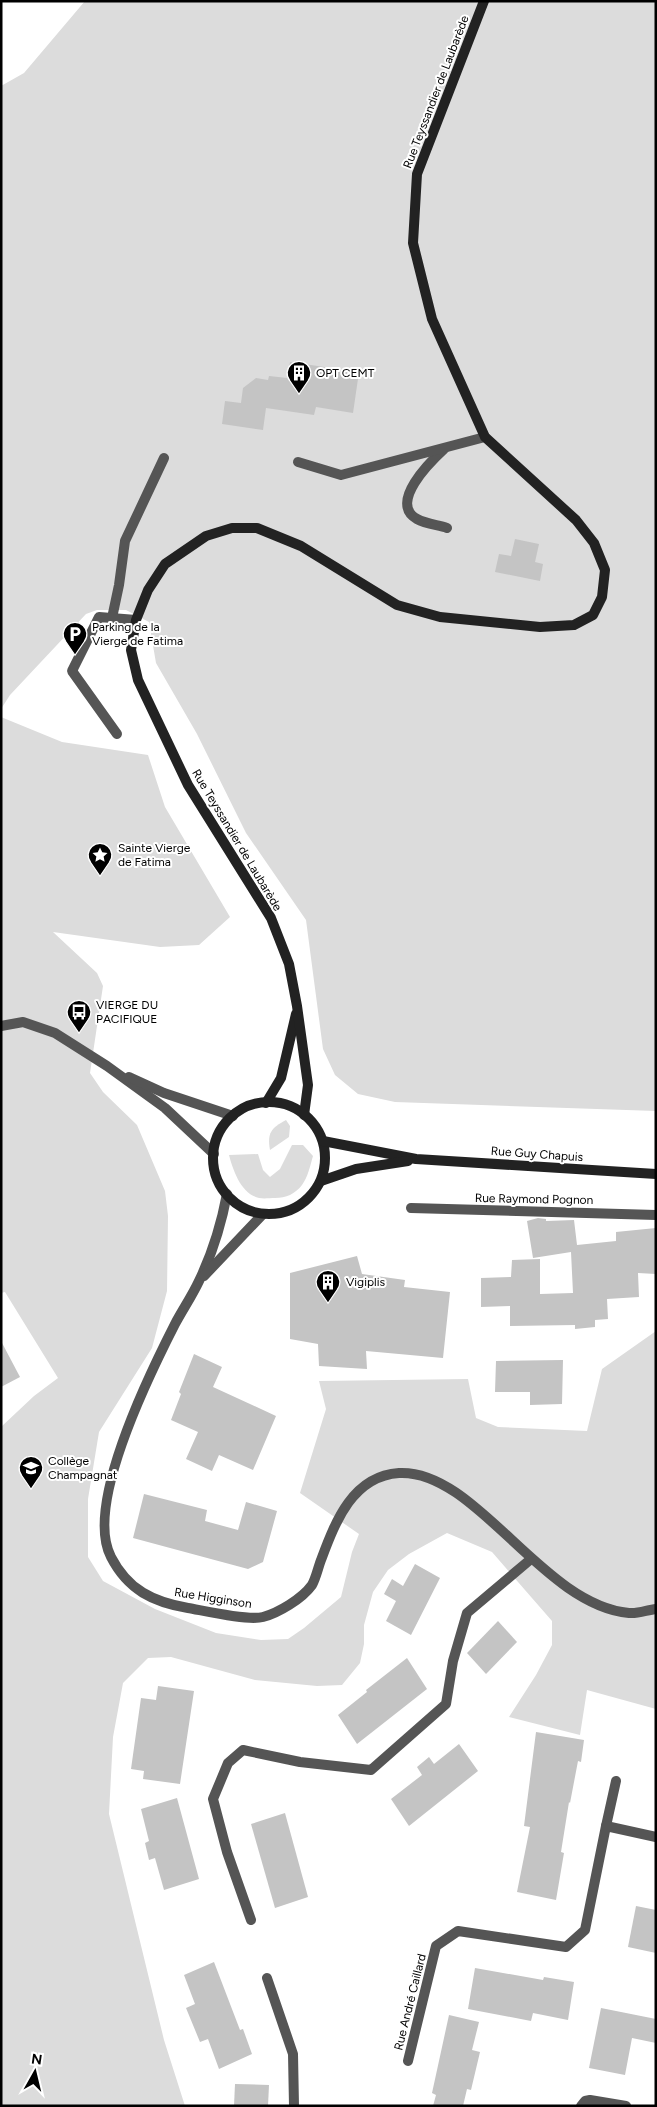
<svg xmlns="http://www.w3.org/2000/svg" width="657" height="2107" font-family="Figtree,sans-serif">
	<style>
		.green { fill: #dcdcdc }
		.building { fill: #c4c4c4 }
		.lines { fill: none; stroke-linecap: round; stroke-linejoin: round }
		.service { stroke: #555; stroke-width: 10 }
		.minor { stroke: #555; stroke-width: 10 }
		.tertiary { stroke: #555; stroke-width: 10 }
		.secondary { stroke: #222; stroke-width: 10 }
		.labels { text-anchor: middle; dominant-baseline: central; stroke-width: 4; stroke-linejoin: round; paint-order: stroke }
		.street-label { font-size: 12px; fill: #000; stroke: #fff }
		.poi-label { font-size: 12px; fill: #000; stroke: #fff; text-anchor: start }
	</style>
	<rect width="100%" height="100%" fill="#fff"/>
	<g class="green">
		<path d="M85,1H656V1111L395,1102L358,1094L335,1075L323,1049L306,920L246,833L197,734L156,663L149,622L126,610H97L86,614L10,695L1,709V86L24,73Z"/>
		<path d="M1,717L62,742L148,755L165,807L230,917L199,945L160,947L53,932L97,973L103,986L90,1073L103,1092L137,1125L165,1191L168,1216L167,1291L152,1348L99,1432L88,1499V1557L103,1581L155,1609L216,1633L261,1640L288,1639L304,1628L341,1597L352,1552L359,1534L300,1493L326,1409L319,1381L468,1379L476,1418L498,1427L587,1431L602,1369L656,1331V1709L587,1690L580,1735L509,1717L536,1675L552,1645V1621L492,1552L447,1533L409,1554L388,1570L373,1592L364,1625V1644L360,1663L342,1685L317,1686L255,1680L171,1657L148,1658L123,1683L113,1737L109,1814L164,2040L185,2106H1V1427L34,1396L58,1378L5,1292L1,1293Z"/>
		<path d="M286,1120L290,1126L289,1137L270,1150C267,1133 271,1128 286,1120Z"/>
		<path d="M292,1145H303L313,1156C310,1166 308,1177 302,1185C295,1194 286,1198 275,1198C270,1198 264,1199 259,1198C241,1194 233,1170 229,1155L258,1154L263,1170L270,1177L280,1169Z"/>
	</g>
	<g class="building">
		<path d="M290,362L359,372L353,413L316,407L314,415L266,408L263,430L222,424L225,401L241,403L243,388L256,378L268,380L269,376L287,378Z"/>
		<path d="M515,539L539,544L535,562L543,564L540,581L495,572L499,554L511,556Z"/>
		<path d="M538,1218L546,1219V1221L574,1220L577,1245L616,1241V1232L656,1228V1274L638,1273L639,1297L607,1299L608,1319L595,1320V1327L575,1329V1325L510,1326V1306L481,1307V1278L511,1277L512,1260L540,1259V1294L573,1293L571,1252L533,1258L527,1221Z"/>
		<path d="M357,1256L362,1274L405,1280L404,1287L450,1292L443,1358L366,1351L367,1369L319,1366L318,1344L290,1339V1273Z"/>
		<path d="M1,1341L20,1377L1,1387Z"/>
		<path d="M194,1354L222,1367L213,1387L276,1416L253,1470L219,1455L212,1471L186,1459L198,1432L171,1420L181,1394L179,1392Z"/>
		<path d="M563,1360L562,1404L530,1405V1392H495L496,1361Z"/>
		<path d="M144,1494L207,1510L205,1521L238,1530L246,1502L277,1511L263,1562L248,1569L133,1538Z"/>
		<path d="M415,1564L440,1578L411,1635L386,1621L396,1601L384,1594L392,1579L403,1586Z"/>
		<path d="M498,1621L517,1642L486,1674L467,1653Z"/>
		<path d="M407,1658L427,1689L357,1744L338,1715L367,1692L366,1690Z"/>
		<path d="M158,1686L194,1691L180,1784L143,1779L144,1771L131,1769L141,1698L156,1700Z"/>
		<path d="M536,1732L584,1740L581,1762L578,1761L570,1803L569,1802L561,1852L564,1853L556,1900L517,1892L530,1827L524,1826Z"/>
		<path d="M459,1744L478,1771L409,1826L391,1799L422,1775L417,1767L429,1757L434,1764Z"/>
		<path d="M177,1798L199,1879L164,1890L155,1858L149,1860L145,1843L149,1841L141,1809Z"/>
		<path d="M285,1813L308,1897L275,1908L251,1824Z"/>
		<path d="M636,1906L656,1910V1953L628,1947Z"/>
		<path d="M214,1962L240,2030L243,2029L252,2054L219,2069L208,2039L200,2042L186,2008L195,2004L184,1975Z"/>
		<path d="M475,1968L543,1980L544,1977L574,1982L568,2020L533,2013L531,2021L468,2009Z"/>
		<path d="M601,2008L656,2019V2043L632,2038L625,2075L589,2068Z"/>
		<path d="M449,2015L479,2022L472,2050L480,2052L471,2090L467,2089L463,2106H433L436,2095L432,2093Z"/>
		<path d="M235,2084L269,2085L268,2106H234Z"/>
	</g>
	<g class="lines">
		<g class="service">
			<path d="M444,449C431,461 388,503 417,519C426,524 438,525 447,528"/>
			<path d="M298,462L341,475L485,437"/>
			<path d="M112,618L119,585L125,541L164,458"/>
			<path d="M117,734L72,671L99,617L136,620"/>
			<path d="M251,1920L227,1852L213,1799L228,1763L243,1750L300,1762L371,1770L446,1704L453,1661L467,1613L531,1559"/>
		</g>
		<g class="minor">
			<path d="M411,1208L656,1215"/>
			<path d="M606,1826L616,1781"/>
			<path d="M267,1978L293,2054L294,2106"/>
			<path d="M408,2061L436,1946L458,1931L566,1947L585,1930L606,1826L656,1837"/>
			<path d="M581,2106L585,2101L590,2100L626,2106"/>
		</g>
		<g class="tertiary">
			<path d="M1,1026L23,1022L55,1033L107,1066L165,1108L214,1154"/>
			<path d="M129,1077L164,1093L233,1116"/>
			<path d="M227,1194C221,1226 213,1252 199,1281C192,1296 183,1309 175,1324C150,1373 84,1506 111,1557C128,1590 153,1602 188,1608C205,1611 248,1621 263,1617C278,1613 302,1599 312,1585C316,1578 318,1568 321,1560C335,1523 352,1476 399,1473C476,1469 542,1605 629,1613C638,1614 647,1610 656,1609"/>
			<path d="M204,1276L263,1214"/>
		</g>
		<g class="secondary">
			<circle cx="269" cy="1158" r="56"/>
			<path d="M266,1103L281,1078L296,1014"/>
			<path d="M304,1115L308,1085L297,1006L289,964L271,918L188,785L138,680L131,650L136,620L148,590L165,564L206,536L232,528H257L301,546L397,605L440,617L540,627L574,625L593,615L602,597L605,570L594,543L576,520L485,437L432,319L413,243L417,174L484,1"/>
			<path d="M323,1141L416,1159L656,1174"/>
			<path d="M321,1181L356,1169L408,1161"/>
		</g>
	</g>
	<defs>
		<g id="building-pin" transform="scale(1.25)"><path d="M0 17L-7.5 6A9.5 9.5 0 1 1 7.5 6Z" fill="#000" stroke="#fff"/><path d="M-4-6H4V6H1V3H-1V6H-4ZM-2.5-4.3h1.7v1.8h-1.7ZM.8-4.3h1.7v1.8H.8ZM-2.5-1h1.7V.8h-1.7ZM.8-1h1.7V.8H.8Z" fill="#fff"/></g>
		<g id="parking-pin" transform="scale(1.25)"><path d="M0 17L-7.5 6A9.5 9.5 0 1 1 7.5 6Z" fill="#000" stroke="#fff"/><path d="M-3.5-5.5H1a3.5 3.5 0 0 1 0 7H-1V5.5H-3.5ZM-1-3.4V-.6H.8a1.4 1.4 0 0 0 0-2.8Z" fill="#fff"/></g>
		<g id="sight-pin" transform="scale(1.25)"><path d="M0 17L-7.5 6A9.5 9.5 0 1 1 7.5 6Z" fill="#000" stroke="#fff"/><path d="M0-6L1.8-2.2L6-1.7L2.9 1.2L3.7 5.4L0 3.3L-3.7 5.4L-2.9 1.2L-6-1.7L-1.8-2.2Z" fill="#fff"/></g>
		<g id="bus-pin" transform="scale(1.25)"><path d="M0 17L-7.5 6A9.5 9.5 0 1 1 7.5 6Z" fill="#000" stroke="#fff"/><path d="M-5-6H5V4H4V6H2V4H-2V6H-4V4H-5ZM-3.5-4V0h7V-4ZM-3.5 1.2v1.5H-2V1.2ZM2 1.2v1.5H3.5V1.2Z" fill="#fff"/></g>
		<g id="school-pin" transform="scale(1.25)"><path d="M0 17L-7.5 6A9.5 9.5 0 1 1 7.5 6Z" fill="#000" stroke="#fff"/><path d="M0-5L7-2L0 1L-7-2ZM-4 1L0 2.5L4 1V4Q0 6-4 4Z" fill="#fff"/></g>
	</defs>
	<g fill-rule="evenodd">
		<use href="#building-pin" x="299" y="373"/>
		<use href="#parking-pin" x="75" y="634"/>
		<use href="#sight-pin" x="100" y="855"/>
		<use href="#bus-pin" x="79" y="1012"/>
		<use href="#building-pin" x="328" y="1282"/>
		<use href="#school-pin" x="31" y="1468"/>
	</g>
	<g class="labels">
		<g class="street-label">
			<text transform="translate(436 92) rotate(-69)">Rue Teyssandier de Laubarède</text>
			<text transform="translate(237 840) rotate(59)">Rue Teyssandier de Laubarède</text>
			<text transform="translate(537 1154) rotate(4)">Rue Guy Chapuis</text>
			<text transform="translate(534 1199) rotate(1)">Rue Raymond Pognon</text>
			<text transform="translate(213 1598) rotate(9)">Rue Higginson</text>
			<text transform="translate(410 2002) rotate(-76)">Rue André Caillard</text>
		</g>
		<g class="poi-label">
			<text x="316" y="373">OPT CEMT</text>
			<text x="92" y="627">Parking de la<tspan x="92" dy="14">Vierge de Fatima</tspan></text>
			<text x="118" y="848">Sainte Vierge<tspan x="118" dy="14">de Fatima</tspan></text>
			<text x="96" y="1005">VIERGE DU<tspan x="96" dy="14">PACIFIQUE</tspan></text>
			<text x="346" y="1282">Vigiplis</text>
			<text x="48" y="1461">Collège<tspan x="48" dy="14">Champagnat</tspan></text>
		</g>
	</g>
	<rect width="657" height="2107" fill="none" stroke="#000000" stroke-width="5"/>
	<g transform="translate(35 2072) rotate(8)" stroke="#ffffff" stroke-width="4" paint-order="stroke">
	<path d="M0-4L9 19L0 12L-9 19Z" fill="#000000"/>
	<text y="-8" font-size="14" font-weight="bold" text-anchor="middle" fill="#000000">N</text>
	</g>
</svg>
